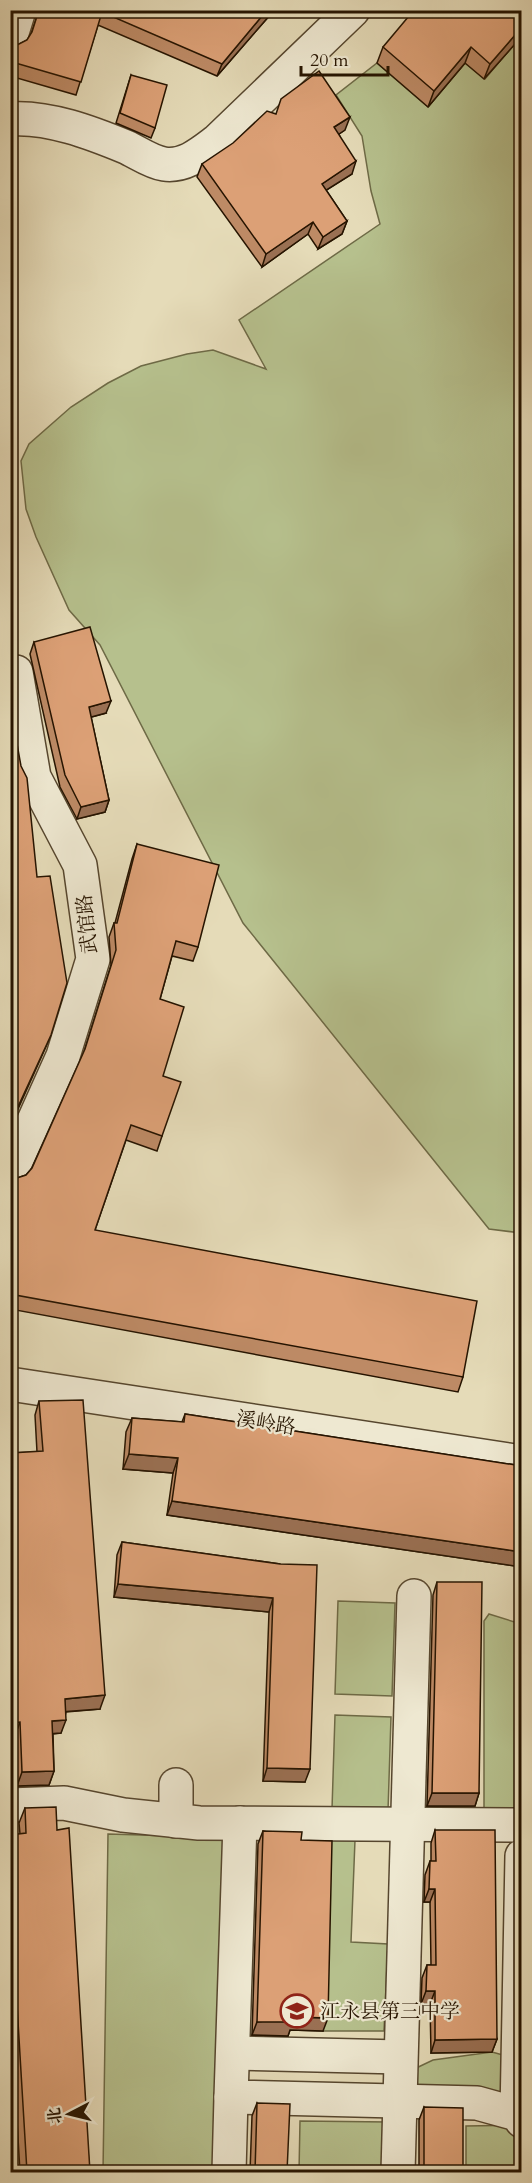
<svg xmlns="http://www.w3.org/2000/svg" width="532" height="2183" font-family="Cardo,'Noto Serif SC',serif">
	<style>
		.green { fill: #b6c08d; stroke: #6e6a46; stroke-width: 1.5 }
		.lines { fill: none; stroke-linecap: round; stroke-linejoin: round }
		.minor-casing { stroke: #56462e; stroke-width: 36 }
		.minor { stroke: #eee8d1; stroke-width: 33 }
		.wall { fill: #bd8a65; stroke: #261400; stroke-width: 1.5 }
		.shaded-wall { fill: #9a7053; stroke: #261400; stroke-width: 1.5 }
		.building { fill: #dca076; stroke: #261400; stroke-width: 1.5 }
		.labels { text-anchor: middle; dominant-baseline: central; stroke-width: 4.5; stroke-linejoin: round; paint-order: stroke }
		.street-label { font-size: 20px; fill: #261400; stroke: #eee8d1 }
		.poi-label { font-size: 20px; fill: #261400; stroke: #eee8d1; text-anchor: start }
	</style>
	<rect width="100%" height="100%" fill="#e5dbb8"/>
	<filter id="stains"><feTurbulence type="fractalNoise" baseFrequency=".00333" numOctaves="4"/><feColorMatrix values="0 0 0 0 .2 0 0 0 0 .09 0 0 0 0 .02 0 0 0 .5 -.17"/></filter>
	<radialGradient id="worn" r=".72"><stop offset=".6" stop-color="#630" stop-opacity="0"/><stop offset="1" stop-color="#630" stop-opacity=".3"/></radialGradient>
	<g class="green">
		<path d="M521,36V1233L489,1229L243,923L100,645L69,610L36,537L26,509L21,461L29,444L71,407L108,383L141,366L187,354L213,350L266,369L239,320L380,224L371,191L362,136L336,95L377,63L428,107L465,63L485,79Z"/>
		<path d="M338,1601L395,1603L392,1696L335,1694Z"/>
		<path d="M489,1614L521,1624V1817L484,1809V1621Z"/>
		<path d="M335,1715L391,1717L388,1811L332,1809Z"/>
		<path d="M108,1834L239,1838L229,2172H103Z"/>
		<path d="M327,1839L355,1840L351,1942L388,1944L384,2031H323Z"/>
		<path d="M492,2052L521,2060V2111L415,2089L410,2071L433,2060Z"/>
		<path d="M300,2121L388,2122L387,2172H299Z"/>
		<path d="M521,2125V2172H466V2126Z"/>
	</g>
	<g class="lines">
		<g class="minor-casing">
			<g id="minor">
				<path d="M10,39L19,10"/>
				<path d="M10,119C48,116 92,133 126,147C137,152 151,162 164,164C185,167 201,153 217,141L353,10"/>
				<path d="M10,1174L63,1056L93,959L80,865L34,777L16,672"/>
				<path d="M10,1384L522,1462"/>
				<path d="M176,1785V1821"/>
				<path d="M10,1805L64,1803L123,1815L199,1823L522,1825"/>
				<path d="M240,1823L231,2097L477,2103L517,2114L522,2121"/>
				<path d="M233,2053L400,2057"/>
				<path d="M517,2114L522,1856"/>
				<path d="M229,2172L231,2097"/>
				<path d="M398,2172L414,1596"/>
			</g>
		</g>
		<use href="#minor" class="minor"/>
	</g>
	<g class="wall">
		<path d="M37,10H272L270,15L217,76L98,25L76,95L10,76V65L17,45L27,40L31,34L37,16Z"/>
		<path d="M522,10V36L484,79L465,63L428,107L377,63L383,47L456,11Z"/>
		<path d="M131,75L155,128L151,138L116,123Z"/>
		<path d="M345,130L339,134L352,174L326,190L347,221L342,234L318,249L308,234L262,267L197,177L202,164Z"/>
		<path d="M34,642L106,713L91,717L109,800L105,812L77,819L60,787L30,654Z"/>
		<path d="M137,844L198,947L193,961L172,956L160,999L163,1076L162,1136L157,1151L126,1140L95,1230L463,1377L458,1392L10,1309V1177L17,1178L26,1175L32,1168L83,1055L111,965L109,937L114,923H115L132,859Z"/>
		<path d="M39,1401L100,1709L66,1712L61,1733L53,1734L54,1771L49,1785L17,1786L15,1736H10V1453L37,1452L35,1415Z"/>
		<path d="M185,1414L522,1466V1567L167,1515L173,1473L123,1469L126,1432L132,1418L182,1422Z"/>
		<path d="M122,1542L280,1564L305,1782L263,1781L269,1612L114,1597L117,1555Z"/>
		<path d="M437,1582L479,1793L475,1806H427L433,1595Z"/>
		<path d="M25,1808L57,1830L90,2172H20L10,2000V1835L20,1834L19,1823Z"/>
		<path d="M435,1830L497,2039L492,2052L431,2053L430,2004H421L422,1978L427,1965H431L430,1902H424L425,1875L430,1861H431V1843Z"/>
		<path d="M263,1831L301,1840L323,2031L290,2030L288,2036L252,2035L258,1844Z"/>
		<path d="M257,2103L287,2172H250L252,2116Z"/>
		<path d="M424,2107L463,2172H419V2120Z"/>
	</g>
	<g class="shaded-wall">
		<path d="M267,10H272L270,15L217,76L222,64Z"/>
		<path d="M522,27V36L484,79L490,64Z"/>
		<path d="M471,47L465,63L428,107L434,91Z"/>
		<path d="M350,117L345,130L330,140L334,127Z"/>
		<path d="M356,161L352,174L317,196L322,184Z"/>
		<path d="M347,221L342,234L318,249L323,237Z"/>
		<path d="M313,222L308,234L262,267L266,254Z"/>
		<path d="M16,640L10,655V643Z"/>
		<path d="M111,701L106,713L84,719L89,707Z"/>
		<path d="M109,800L105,812L77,819L81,807Z"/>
		<path d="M51,1035L45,1049L10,1127V1124Z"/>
		<path d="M129,1454L178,1458L173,1473L123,1469Z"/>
		<path d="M172,1501L522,1552V1567L167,1515Z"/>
		<path d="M118,1584L273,1598L269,1612L114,1597Z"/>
		<path d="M105,1695L100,1709L60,1712L65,1699Z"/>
		<path d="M66,1720L61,1733L47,1734L52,1721Z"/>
		<path d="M20,1722L15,1736H10V1723Z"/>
		<path d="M267,1768L310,1769L305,1782L263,1781Z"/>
		<path d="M54,1771L49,1785L17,1786L22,1772Z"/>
		<path d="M432,1793H479L475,1806H427Z"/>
		<path d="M429,1889H435L430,1902H424Z"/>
		<path d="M426,1991H435L430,2004H421Z"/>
		<path d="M295,2017L328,2018L323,2031L290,2030L288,2036L252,2035L257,2022Z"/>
		<path d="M497,2039L492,2052L431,2053L435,2040Z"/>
	</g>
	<g class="building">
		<path d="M39,10H267L222,64L102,12L81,82L12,62L17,45L27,40L32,32Z"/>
		<path d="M414,10H522V27L490,64L471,47L434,91L383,47Z"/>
		<path d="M319,71L350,117L334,127L356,161L322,184L347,221L323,237L313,222L266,254L202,164L233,143L267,111L276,114L281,99Z"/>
		<path d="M131,75L167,85L155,128L120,113Z"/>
		<path d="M10,568L16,640L10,643Z"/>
		<path d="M90,627L111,701L89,707L109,800L81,807L65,775L34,642Z"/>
		<path d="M10,705L21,766L27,778L37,877L50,876L67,983L51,1035L10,1124Z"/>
		<path d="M137,844L219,865L198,947L176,941L160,999L184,1007L163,1076L181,1082L162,1136L131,1125L95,1230L477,1301L463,1377L10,1294V1177L17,1178L26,1175L32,1168L85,1049L116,950L114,923H117Z"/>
		<path d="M83,1400L105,1695L65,1699L66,1720L52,1721L54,1771L22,1772L20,1722L10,1723V1453L43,1451L39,1401Z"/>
		<path d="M185,1414L522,1466V1552L172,1501L178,1458L129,1454L132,1418L184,1422Z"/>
		<path d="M122,1542L280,1564L317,1565L310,1769L267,1768L273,1598L118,1584Z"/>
		<path d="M437,1582H482L479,1793H432Z"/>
		<path d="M56,1807L57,1830L69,1828L90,2172H27L10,1888V1835L26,1833L25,1808Z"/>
		<path d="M435,1830H495L497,2039L435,2040V1991H426L427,1965H436L435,1889H429L430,1861H436Z"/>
		<path d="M263,1831L302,1832L301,1840L332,1841L328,2018L295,2017L293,2022H257Z"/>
		<path d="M257,2103L290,2104L287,2172H255Z"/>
		<path d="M424,2107L463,2108V2172H424Z"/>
	</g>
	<defs>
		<g id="school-ring" transform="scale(1.725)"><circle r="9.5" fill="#eee8d1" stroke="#8f2418" stroke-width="1.5"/><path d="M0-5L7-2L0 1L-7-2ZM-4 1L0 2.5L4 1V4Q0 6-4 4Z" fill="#8f2418"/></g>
	</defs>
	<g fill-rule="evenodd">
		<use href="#school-ring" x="297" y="2011"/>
	</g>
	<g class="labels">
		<g class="street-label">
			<text transform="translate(87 924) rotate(-96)">武馆路</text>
			<text transform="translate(266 1423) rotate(9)">溪岭路</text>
		</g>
		<g class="poi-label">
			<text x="320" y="2011">江永县第三中学</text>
		</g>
	</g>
	<rect width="532" height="2183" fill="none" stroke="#e5dbb8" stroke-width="36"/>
	<rect x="12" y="12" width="508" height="2159" fill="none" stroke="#261400" stroke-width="3"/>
	<rect x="18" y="18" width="496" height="2147" fill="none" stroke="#261400" stroke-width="1.5"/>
	<g transform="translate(69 2114) rotate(263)" stroke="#eee8d1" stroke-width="4.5" paint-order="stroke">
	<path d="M0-4.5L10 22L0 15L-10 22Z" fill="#261400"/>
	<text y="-9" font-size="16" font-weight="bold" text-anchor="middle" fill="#261400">北</text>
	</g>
	<path d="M301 66v9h87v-9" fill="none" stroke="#261400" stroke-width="3"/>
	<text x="310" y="66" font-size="18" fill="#261400" stroke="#eee8d1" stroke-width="4.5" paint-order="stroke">20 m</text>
	<rect width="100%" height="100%" filter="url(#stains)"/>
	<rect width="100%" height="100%" fill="url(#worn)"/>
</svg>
